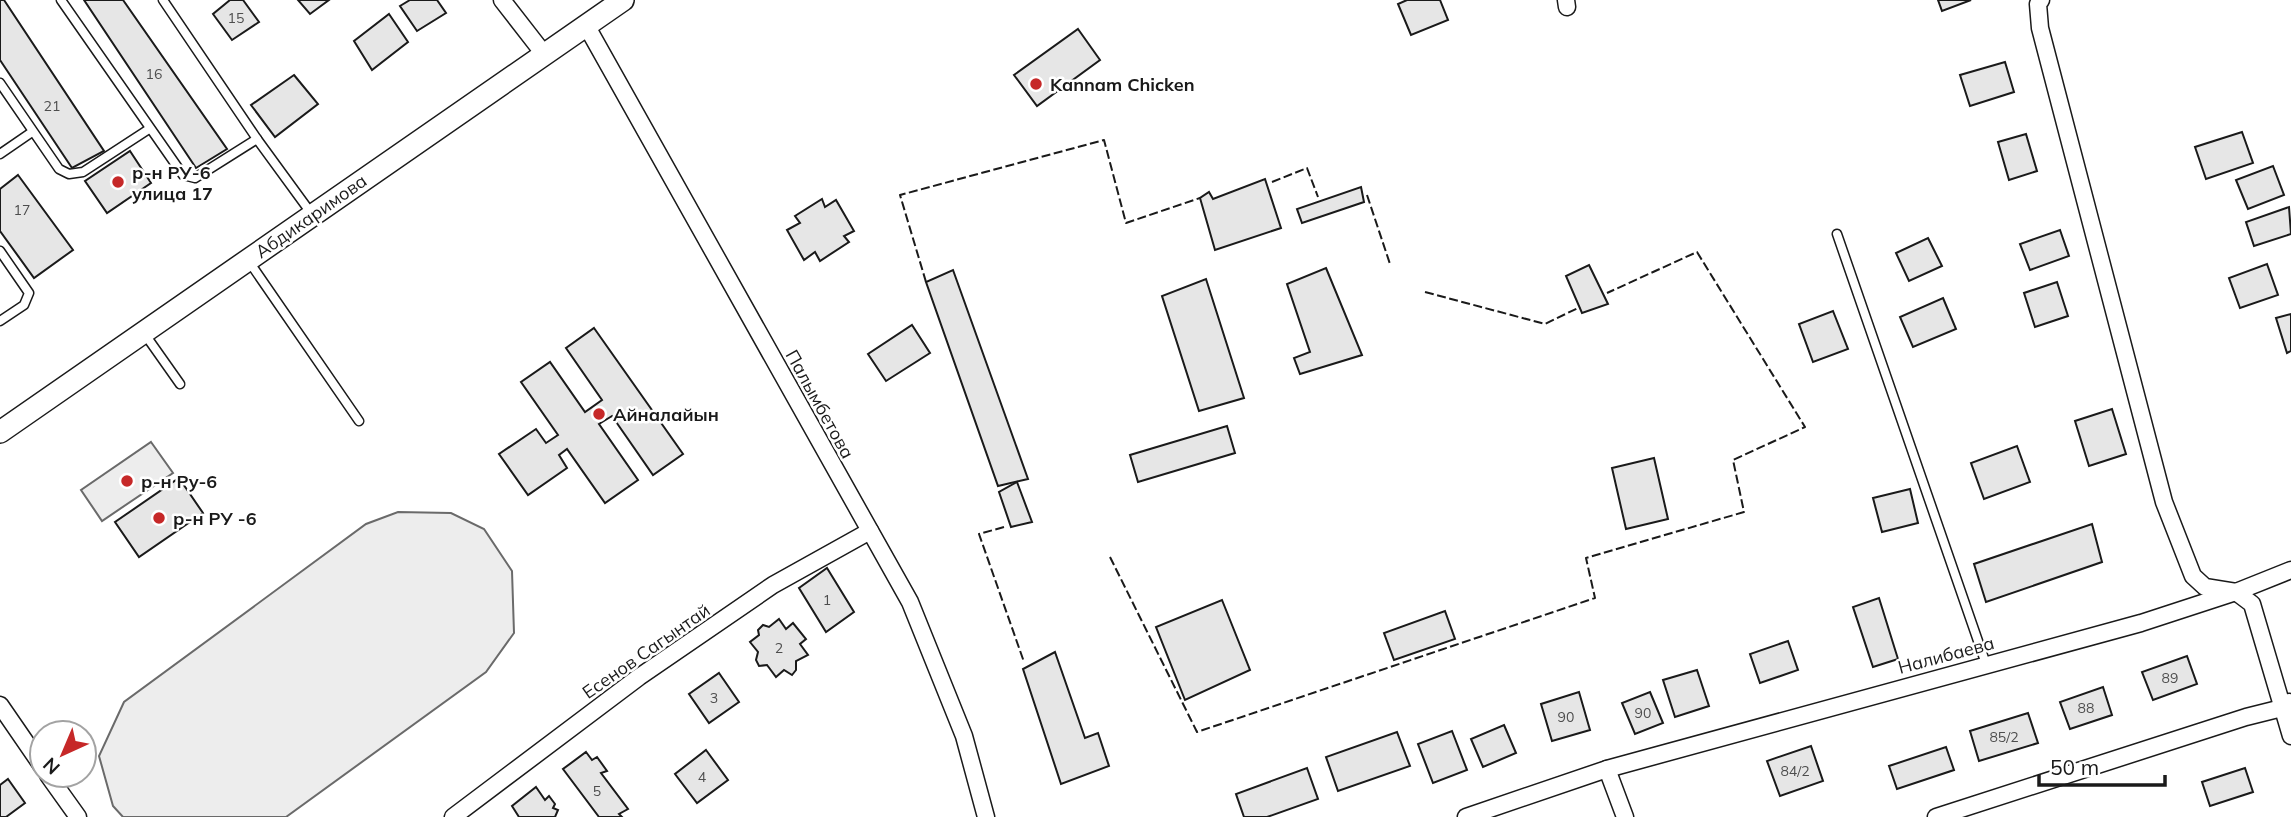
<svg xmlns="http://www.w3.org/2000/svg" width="2291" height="817" font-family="Mulish,sans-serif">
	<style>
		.green { fill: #ededed; stroke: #6a6a6a; stroke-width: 2 }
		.building { fill: #e6e6e6; stroke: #1a1a1a; stroke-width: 2 }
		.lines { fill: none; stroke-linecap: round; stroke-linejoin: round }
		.lane-casing { stroke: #1a1a1a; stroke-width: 11 }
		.street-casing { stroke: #1a1a1a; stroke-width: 19 }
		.secondary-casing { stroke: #1a1a1a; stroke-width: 24 }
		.lane { stroke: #fff; stroke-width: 8 }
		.street { stroke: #fff; stroke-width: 16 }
		.secondary { stroke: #fff; stroke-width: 21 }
		.fence { stroke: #1a1a1a; stroke-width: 2; stroke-dasharray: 9 3.5; stroke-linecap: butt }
		.poi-dot { fill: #c62828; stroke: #fff; stroke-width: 2.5 }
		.labels { text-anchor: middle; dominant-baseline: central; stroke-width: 5; stroke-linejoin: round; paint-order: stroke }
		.number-label { font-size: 14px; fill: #4d4d4d }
		.poi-label { font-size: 18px; font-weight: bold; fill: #1a1a1a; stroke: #fff; text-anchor: start }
		.street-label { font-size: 18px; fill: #1a1a1a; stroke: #fff }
	</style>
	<rect width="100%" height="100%" fill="#fff"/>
	<g class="green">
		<path d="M151,442L173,473L102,521L81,490Z"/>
		<path d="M398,512L451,513L484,529L512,571L514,633L486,672L286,817H123L113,806L99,756L124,702L366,524Z"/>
	</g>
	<g class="building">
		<path d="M0,0H4L104,151L72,168L0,60Z"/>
		<path d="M84,0H123L227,149L196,168Z"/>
		<path d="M230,0H243L259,22L232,40L213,14Z"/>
		<path d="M298,0H329L310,14Z"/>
		<path d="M410,0H437L446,13L417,31L400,6Z"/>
		<path d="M1407,0H1440L1448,20L1411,35L1398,4Z"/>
		<path d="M1938,0H1971L1942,11Z"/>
		<path d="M389,14L408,42L372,70L354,41Z"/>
		<path d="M1078,29L1100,60L1037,106L1014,75Z"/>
		<path d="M2005,62L2014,92L1970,106L1960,75Z"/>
		<path d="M294,75L318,104L275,137L251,105Z"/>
		<path d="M2242,132L2253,163L2206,179L2195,147Z"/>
		<path d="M2026,134L2037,171L2009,180L1998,142Z"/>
		<path d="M130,151L151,183L107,213L85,181Z"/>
		<path d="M2273,166L2284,195L2248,209L2236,180Z"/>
		<path d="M18,175L73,250L34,278L0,231V189Z"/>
		<path d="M1265,179L1281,228L1215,250L1200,198L1209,192L1213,199Z"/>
		<path d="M1361,187L1364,202L1302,223L1297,209Z"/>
		<path d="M822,199L825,207L836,200L854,231L844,236L849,242L820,261L815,252L804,260L787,230L800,223L795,216Z"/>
		<path d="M2289,207L2291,234L2254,246L2246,222Z"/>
		<path d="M2060,230L2069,256L2030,270L2020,244Z"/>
		<path d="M1928,238L1942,266L1909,281L1896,253Z"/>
		<path d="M2267,264L2278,295L2240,308L2229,278Z"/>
		<path d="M1589,265L1608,304L1582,313L1566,276Z"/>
		<path d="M1326,268L1362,355L1300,374L1294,358L1310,352L1287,284Z"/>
		<path d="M953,270L1028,479L998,486L926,282Z"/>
		<path d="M1206,279L1244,398L1199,411L1162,296Z"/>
		<path d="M2057,282L2068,316L2035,327L2024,293Z"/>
		<path d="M1943,298L1956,329L1913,347L1900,317Z"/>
		<path d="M1833,311L1848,349L1813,362L1799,324Z"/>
		<path d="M2291,314V351L2287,353L2276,318Z"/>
		<path d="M912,325L930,353L886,381L868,354Z"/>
		<path d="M594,328L683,454L653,475L612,416L599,424L638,480L605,503L567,449L559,455L567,468L528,495L499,454L536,429L546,443L558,435L521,382L550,362L585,412L602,400L566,348Z"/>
		<path d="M2112,409L2126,454L2089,466L2075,421Z"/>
		<path d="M1227,426L1235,453L1138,482L1130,455Z"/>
		<path d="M2017,446L2030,482L1984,499L1971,463Z"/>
		<path d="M1654,458L1668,519L1626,529L1612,468Z"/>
		<path d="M179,478L203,513L139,557L115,522Z"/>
		<path d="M1017,482L1032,522L1011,527L999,492Z"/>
		<path d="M1910,489L1918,523L1882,532L1873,498Z"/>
		<path d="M2092,524L2102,562L1986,602L1974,564Z"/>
		<path d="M827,568L854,612L826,632L799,588Z"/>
		<path d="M1879,598L1898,659L1873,667L1853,607Z"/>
		<path d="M1222,600L1250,670L1185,700L1156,627Z"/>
		<path d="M1445,611L1455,639L1394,660L1384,633Z"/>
		<path d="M779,619L786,629L793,623L806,639L800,644L808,655L796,661V670L792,675L784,670L776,677L767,665L759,666L756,660L758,652L750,642L759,635L758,630L763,625L769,627Z"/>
		<path d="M1788,641L1798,670L1760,683L1750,654Z"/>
		<path d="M1055,652L1085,738L1098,733L1109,766L1061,784L1023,669Z"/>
		<path d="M2187,656L2197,684L2153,700L2142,672Z"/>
		<path d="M1697,670L1709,706L1675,717L1663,680Z"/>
		<path d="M719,673L739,702L709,723L689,694Z"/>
		<path d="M2103,687L2112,715L2070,729L2060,702Z"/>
		<path d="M1579,692L1590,730L1552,741L1541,704Z"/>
		<path d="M1650,692L1663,723L1635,734L1622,703Z"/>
		<path d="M2028,713L2038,743L1979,761L1970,731Z"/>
		<path d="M1504,725L1516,753L1483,767L1471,739Z"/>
		<path d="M1452,731L1467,770L1433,783L1418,744Z"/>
		<path d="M1397,732L1410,766L1338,791L1326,757Z"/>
		<path d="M1811,746L1823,781L1780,796L1767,761Z"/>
		<path d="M1946,747L1954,770L1897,789L1889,766Z"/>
		<path d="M706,750L728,780L697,803L675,774Z"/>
		<path d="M586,752L592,760L597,757L607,771L601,773L628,809L619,814L622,817H599L563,769Z"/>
		<path d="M1307,768L1318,799L1267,817H1244L1236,794Z"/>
		<path d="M2245,768L2253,792L2210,806L2202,782Z"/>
		<path d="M8,779L25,803L6,817H0V785Z"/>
		<path d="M536,787L545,800L549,796L555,804L553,808L558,810L555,817H519L512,806Z"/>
	</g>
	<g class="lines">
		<g class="lane-casing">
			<g id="lane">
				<path d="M61,0L183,175L195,178L257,139"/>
				<path d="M163,0L257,139L311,213"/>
				<path d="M0,83L59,169L69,174L83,172L149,129"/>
				<path d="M0,154L32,132"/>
				<path d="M1837,234L1986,664"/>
				<path d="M0,251L29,293L24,305L0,321"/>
				<path d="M248,260L359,421"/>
				<path d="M144,333L180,384"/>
			</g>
		</g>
		<g class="street-casing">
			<g id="street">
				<path d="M502,0L544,54"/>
				<path d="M1566,0L1567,7"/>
				<path d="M2041,0L2038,4L2040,28L2164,502L2193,576L2205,587L2236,592L2252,604L2291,736"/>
				<path d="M586,25L910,602L964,736L986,817"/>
				<path d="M0,705L42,766"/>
				<path d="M1607,769L1625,817"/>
				<path d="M48,775L78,817"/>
				<path d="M453,817L639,677L773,585L870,531"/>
				<path d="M1466,817L1607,769L2141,623L2236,592L2291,570"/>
				<path d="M1936,817L2246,717L2282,708L2289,702"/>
			</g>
		</g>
		<g class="secondary-casing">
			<path id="secondary" d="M0,432L623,0"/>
		</g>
		<use href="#lane" class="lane"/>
		<use href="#street" class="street"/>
		<use href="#secondary" class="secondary"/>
		<g class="fence">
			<path d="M1272,182L1307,168L1318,197"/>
			<path d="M1367,195L1390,264"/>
			<path d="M926,282L900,195L1104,140L1126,223L1200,198"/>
			<path d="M1425,292L1545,324L1580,307"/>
			<path d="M1004,527L979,534L1024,662"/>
			<path d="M1110,557L1197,732L1595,598L1586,558L1744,512L1733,460L1805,427L1697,252L1607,293"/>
		</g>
	</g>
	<g class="poi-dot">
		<circle cx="1036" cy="84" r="7"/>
		<circle cx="118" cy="182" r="7"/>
		<circle cx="599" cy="414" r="7"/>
		<circle cx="127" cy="481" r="7"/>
		<circle cx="159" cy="518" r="7"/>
	</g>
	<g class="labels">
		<g class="number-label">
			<text x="236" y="18">15</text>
			<text x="154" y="74">16</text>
			<text x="52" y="106">21</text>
			<text x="22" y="210">17</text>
			<text x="827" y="600">1</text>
			<text x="779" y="648">2</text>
			<text x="2170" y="678">89</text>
			<text x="714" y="698">3</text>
			<text x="2086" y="708">88</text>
			<text x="1643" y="713">90</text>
			<text x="1566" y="717">90</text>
			<text x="2004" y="737">85/2</text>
			<text x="1795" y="771">84/2</text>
			<text x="702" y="777">4</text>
			<text x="597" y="791">5</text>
		</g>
		<g class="poi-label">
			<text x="1050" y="84">Kannam Chicken</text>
			<text x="132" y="172">р-н РУ-6<tspan x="132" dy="21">улица 17</tspan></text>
			<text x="613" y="414">Айналайын</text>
			<text x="141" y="481">р-н Ру-6</text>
			<text x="173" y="518">р-н РУ -6</text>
		</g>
		<g class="street-label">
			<text transform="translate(311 216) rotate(-35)">Абдикаримова</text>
			<text transform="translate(820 404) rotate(61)">Палымбетова</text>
			<text transform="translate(646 651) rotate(-35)">Есенов Сагынтай</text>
			<text transform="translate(1946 655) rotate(-15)">Налибаева</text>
		</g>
	</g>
	<g transform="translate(63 754) rotate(224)"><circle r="33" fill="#ffffff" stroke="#a3a3a3" stroke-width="2"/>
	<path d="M0-5L12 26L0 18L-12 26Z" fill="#c62828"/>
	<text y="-10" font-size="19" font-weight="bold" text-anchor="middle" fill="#1a1a1a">N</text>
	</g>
	<path d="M2039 775v10h126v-10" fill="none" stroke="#1a1a1a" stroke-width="3.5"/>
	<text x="2050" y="775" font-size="21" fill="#1a1a1a" stroke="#ffffff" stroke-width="5" paint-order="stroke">50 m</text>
</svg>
